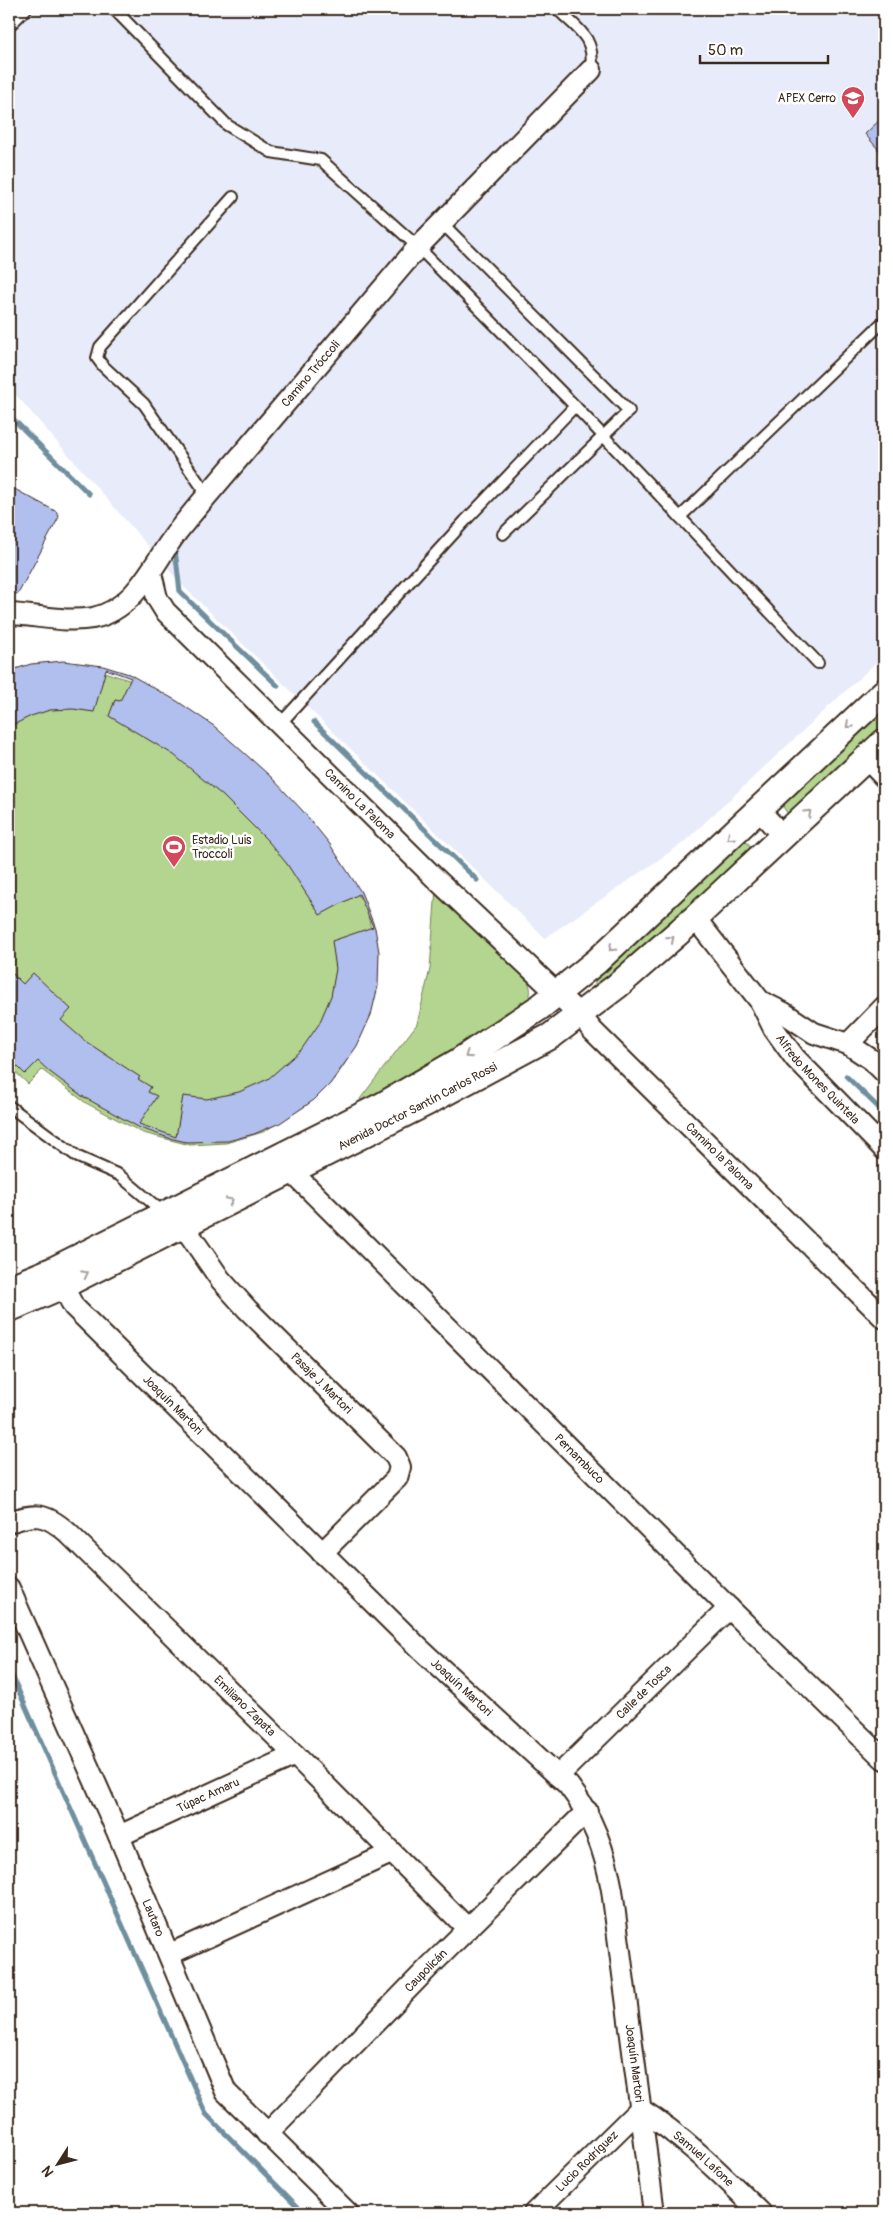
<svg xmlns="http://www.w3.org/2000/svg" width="893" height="2222" font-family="Pangolin,sans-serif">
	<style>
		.built { fill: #e8ecfa }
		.green { fill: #b4d58f; stroke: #788056 }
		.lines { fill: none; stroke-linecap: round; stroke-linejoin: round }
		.stream { stroke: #708f9e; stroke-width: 5 }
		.building { fill: #b1bfef; stroke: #3b2a1e }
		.service-casing { stroke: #3b2a1e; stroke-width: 14 }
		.minor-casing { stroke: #3b2a1e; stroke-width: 24 }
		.tertiary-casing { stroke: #3b2a1e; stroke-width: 29 }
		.service { stroke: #fff; stroke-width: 10 }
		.minor { stroke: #fff; stroke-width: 20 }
		.tertiary { stroke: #fff; stroke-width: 25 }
		.oneway { stroke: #a79f9a }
		.labels { text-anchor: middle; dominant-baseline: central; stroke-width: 5; stroke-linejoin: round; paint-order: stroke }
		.poi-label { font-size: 12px; fill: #3b2a1e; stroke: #fff; text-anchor: end }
		.street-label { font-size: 12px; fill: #3b2a1e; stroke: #fff }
	</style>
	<rect width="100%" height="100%" fill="#fff"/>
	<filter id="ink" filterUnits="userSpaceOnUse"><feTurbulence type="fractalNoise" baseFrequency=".02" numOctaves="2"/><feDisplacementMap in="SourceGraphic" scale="10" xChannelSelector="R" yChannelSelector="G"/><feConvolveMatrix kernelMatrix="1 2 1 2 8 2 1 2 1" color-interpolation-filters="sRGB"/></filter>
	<g filter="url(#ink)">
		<path class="built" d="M9,9H884V655L683,843L545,938L183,586L9,387Z"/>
		<g class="green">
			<path d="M95,669L132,681L314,829L366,907L378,961L355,1048L336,1077L307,1105L263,1132L226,1143L190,1145L143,1133L86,1103L42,1070L28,1084L9,1066V675L18,671Z"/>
			<path d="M884,704V731L793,815L788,814L781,804Z"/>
			<path d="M744,841L749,844L752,853L598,987L595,984L594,976L739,842Z"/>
			<path d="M436,888L525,976C533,989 532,996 523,1009L364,1105L360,1099L417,1024L430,969Z"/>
		</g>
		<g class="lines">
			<g class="stream">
				<path d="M9,415L89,494"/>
				<path d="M175,549L180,592L278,686"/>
				<path d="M314,722L477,880"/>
				<path d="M846,1076L884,1113"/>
				<path d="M9,1669L206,2114L304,2213"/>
			</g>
		</g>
		<g class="building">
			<path d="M884,116V156L865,134Z"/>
			<path d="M9,486L57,512L59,517L18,594L9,593Z"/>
			<path d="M63,661L103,666L129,674L177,701L214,726L270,776L302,810L329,843L361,892L375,928L379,952L378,986L371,1015L357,1046L330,1084L314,1100L280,1123L254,1134L228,1141L186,1142L169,1138L140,1128L82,1096L50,1072L38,1061L25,1074L9,1058V970L23,984L33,973L71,1009L61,1020L85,1041L140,1077L138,1079L151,1087L148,1092L157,1096L139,1124L176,1137L183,1096L207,1099L239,1092L268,1079L301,1050L319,1024L331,996L336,969L332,941L373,927L359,894L320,915L287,864L268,841L223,796L174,755L109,716L115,700L120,701L131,678L106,669L94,712L73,709L50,710L31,716L9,727V671L31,664Z"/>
		</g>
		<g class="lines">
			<g class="service-casing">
				<g id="service">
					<path d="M114,9L227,125L271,152L321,160L418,247L575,406L818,663"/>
					<path d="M557,9C578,29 596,38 591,70"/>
					<path d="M565,16L572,9"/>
					<path d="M9,26L26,9"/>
					<path d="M441,222L629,411L503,534"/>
					<path d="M208,496L144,404L103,366L97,358L100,347L233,197"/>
					<path d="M680,517L884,321"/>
					<path d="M280,724L465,521L575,406"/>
					<path d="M9,1106L78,1157L119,1175L164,1213"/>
				</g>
			</g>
			<g class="minor-casing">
				<g id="minor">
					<path id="s1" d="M151,573L157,598L165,611L435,878L580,1015L593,1031L884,1318"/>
					<path id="s2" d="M9,614C36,615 66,623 93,618C132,610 150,571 170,542C177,531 186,521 194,511L418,247L591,70"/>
					<path d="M867,759L884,777"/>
					<path d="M759,810L783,836"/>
					<path d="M695,918L760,1001L784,1013L814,1033L848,1044L872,1060L884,1072"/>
					<path id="s3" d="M760,1001L774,1029L795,1058L884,1149"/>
					<path d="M848,1044L884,1007"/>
					<path id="s4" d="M282,1162L729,1608L884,1759"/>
					<path id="s5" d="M172,1218L183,1225L220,1279L247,1309L396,1457L400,1467L397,1478L322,1553"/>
					<path id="s6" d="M55,1273L74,1307L420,1649L568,1785C593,1817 605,1851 612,1890L654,2213"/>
					<path id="s7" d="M9,1522C36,1513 45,1513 67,1532L295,1755L468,1929"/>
					<path id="s8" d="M9,1588L119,1836L226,2092L348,2213"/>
					<path id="s9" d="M558,1776L729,1608"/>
					<path id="s10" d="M119,1836L295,1755"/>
					<path d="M170,1954L391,1853"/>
					<path id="s11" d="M267,2134L430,1966L587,1811"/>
					<path id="s12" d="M534,2213L640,2109C686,2138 723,2176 761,2213"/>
				</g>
			</g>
			<g class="tertiary-casing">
				<g id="tertiary">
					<path d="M9,1288L53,1270L381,1106L459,1061L540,1007L597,961L884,692"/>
					<path id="s13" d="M9,1309L62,1286L428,1102L551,1036L617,986L695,918L884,742"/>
				</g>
			</g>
			<use href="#service" class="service"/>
			<use href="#minor" class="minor"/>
			<use href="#tertiary" class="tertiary"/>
		</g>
		<defs><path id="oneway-chevron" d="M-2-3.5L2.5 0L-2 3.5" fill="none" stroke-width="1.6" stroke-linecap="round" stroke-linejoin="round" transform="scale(1.25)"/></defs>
		<g class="oneway">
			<use href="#oneway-chevron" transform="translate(849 725) rotate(137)"/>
			<use href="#oneway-chevron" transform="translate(808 813) rotate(-43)"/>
			<use href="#oneway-chevron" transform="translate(730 837) rotate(137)"/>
			<use href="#oneway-chevron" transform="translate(671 939) rotate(-41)"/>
			<use href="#oneway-chevron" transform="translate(612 948) rotate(137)"/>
			<use href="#oneway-chevron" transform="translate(468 1055) rotate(146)"/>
			<use href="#oneway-chevron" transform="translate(230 1201) rotate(-26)"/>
			<use href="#oneway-chevron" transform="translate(85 1274) rotate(-27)"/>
		</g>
	</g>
	<defs>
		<g id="university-pin" transform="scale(1.25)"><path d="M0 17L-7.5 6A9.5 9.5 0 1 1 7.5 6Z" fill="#d1495b" stroke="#fff"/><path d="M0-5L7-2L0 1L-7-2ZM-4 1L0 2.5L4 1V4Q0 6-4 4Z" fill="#fff"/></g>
		<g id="stadium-pin" transform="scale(1.25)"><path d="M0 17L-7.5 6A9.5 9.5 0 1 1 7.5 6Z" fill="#d1495b" stroke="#fff"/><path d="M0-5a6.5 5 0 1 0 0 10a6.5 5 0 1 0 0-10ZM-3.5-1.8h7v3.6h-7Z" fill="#fff"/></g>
	</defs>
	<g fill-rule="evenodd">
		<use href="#university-pin" x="853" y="98"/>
		<use href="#stadium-pin" x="174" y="847"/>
	</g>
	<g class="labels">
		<g class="poi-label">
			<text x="836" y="98">APEX Cerro</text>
			<text x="192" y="840" text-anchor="start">Estadio Luis<tspan x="192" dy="14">Troccoli</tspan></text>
		</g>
		<g class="street-label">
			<text stroke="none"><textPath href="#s2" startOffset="415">Camino Tróccoli</textPath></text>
			<text stroke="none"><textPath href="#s1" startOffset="315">Camino La Paloma</textPath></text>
			<text stroke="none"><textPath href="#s3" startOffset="98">Alfredo Mones Quintela</textPath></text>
			<text stroke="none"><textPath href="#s13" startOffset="456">Avenida Doctor Santín Carlos Rossi</textPath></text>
			<text stroke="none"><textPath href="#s1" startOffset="819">Camino la Paloma</textPath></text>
			<text stroke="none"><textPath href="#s5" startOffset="224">Pasaje J. Martori</textPath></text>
			<text stroke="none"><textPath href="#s6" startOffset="178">Joaquín Martori</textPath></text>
			<text stroke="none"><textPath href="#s4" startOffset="420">Pernambuco</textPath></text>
			<text stroke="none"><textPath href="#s6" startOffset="582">Joaquín Martori</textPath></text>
			<text stroke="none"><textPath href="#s9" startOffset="120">Calle de Tosca</textPath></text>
			<text stroke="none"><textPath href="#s7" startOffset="312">Emiliano Zapata</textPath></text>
			<text stroke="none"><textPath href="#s10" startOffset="98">Túpac Amaru</textPath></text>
			<text stroke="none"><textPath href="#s8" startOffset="360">Lautaro</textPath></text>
			<text stroke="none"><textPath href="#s11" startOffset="228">Caupolicán</textPath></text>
			<text stroke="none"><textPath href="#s6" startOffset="1016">Joaquín Martori</textPath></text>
			<text stroke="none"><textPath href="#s12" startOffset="229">Samuel Lafone</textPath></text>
			<text stroke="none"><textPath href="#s12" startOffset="74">Lucio Rodríguez</textPath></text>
		</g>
	</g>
	<rect width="893" height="2222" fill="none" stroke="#fff" stroke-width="30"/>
	<rect x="15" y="15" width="863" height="2192" fill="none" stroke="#3b2a1e" stroke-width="2" filter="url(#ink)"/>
	<g transform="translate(58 2164) rotate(234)" stroke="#ffffff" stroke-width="4" paint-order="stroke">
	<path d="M0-4L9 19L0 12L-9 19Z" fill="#3b2a1e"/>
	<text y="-8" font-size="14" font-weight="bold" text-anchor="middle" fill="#3b2a1e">N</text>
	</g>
	<path d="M700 55v8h128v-8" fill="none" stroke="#3b2a1e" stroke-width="2.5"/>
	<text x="708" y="55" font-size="15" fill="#3b2a1e" stroke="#ffffff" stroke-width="4" paint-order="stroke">50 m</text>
</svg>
